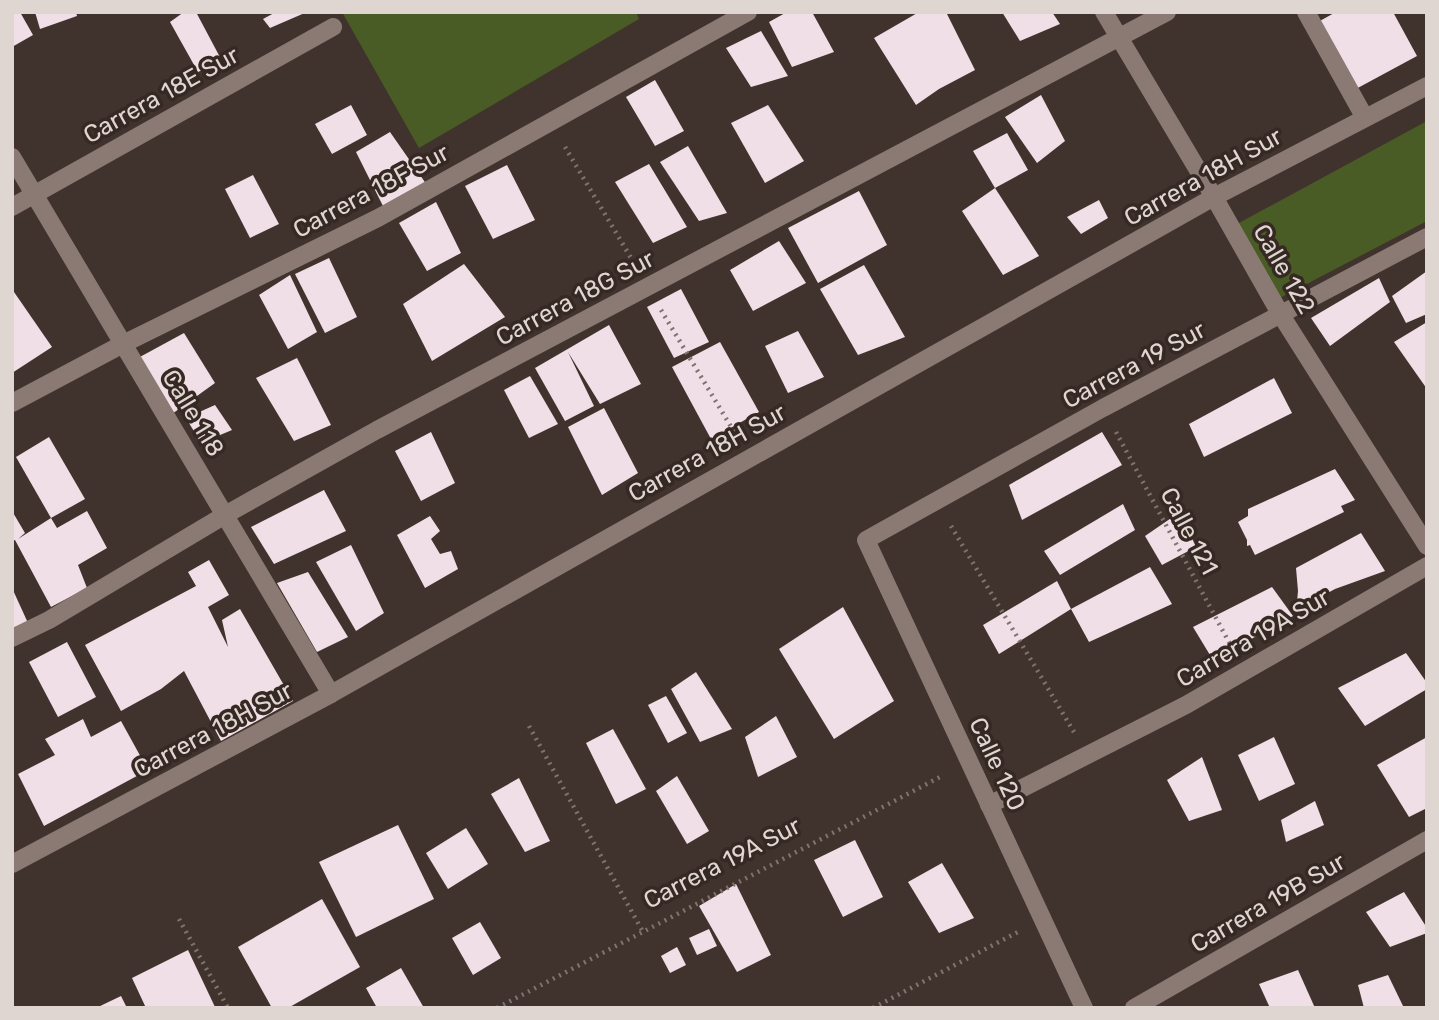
<svg xmlns="http://www.w3.org/2000/svg" width="1439" height="1020" font-family="Rubik,sans-serif">
	<style>
		.green { fill: #4a5c25 }
		.building { fill: #f1dfe7 }
		.lines { fill: none; stroke-linecap: round; stroke-linejoin: round }
		.path { stroke: #7e736e; stroke-width: 4.5; stroke-dasharray: 2 5; stroke-linecap: butt }
		.minor { stroke: #8a7a73; stroke-width: 18 }
		.labels { text-anchor: middle; dominant-baseline: central; stroke-width: 7; stroke-linejoin: round; paint-order: stroke }
		.street-label { font-size: 24px; fill: #dfd6d2; stroke: #362923 }
	</style>
	<rect width="100%" height="100%" fill="#40332d"/>
	<g class="green">
		<path d="M342,12H636L639,19L419,148Z"/>
		<path d="M1427,121V221L1276,300L1239,223Z"/>
	</g>
	<g class="building">
		<path d="M12,12H20L33,35L12,47Z"/>
		<path d="M35,12H76L77,16L40,29Z"/>
		<path d="M184,12H196L222,61L198,72L170,22Z"/>
		<path d="M276,12H307L270,28L263,19Z"/>
		<path d="M787,12H812L834,52L792,67L769,22Z"/>
		<path d="M919,12H946L975,70L939,89L916,105L874,38Z"/>
		<path d="M1002,12H1052L1060,24L1020,41Z"/>
		<path d="M1336,12H1393L1417,56L1354,90L1318,22Z"/>
		<path d="M761,31L788,76L751,87L726,48Z"/>
		<path d="M655,80L684,131L655,146L626,97Z"/>
		<path d="M1041,95L1065,141L1037,163L1005,117Z"/>
		<path d="M351,105L367,135L332,154L315,124Z"/>
		<path d="M768,105L804,161L765,183L731,123Z"/>
		<path d="M390,132L429,188L386,212L356,152Z"/>
		<path d="M1007,133L1028,170L995,188L973,151Z"/>
		<path d="M688,146L727,213L699,221L660,162Z"/>
		<path d="M649,164L687,227L653,243L615,182Z"/>
		<path d="M507,165L535,220L493,239L465,186Z"/>
		<path d="M253,175L279,224L250,238L225,189Z"/>
		<path d="M995,188L1039,256L1003,275L962,211Z"/>
		<path d="M859,191L887,245L818,283L788,228Z"/>
		<path d="M1099,200L1108,218L1081,234L1067,217Z"/>
		<path d="M436,202L461,253L427,271L399,223Z"/>
		<path d="M779,241L806,283L753,311L730,270Z"/>
		<path d="M329,258L357,317L325,333L295,274Z"/>
		<path d="M464,264L505,317L432,361L403,304Z"/>
		<path d="M864,265L905,337L858,355L820,289Z"/>
		<path d="M1427,271V314L1406,323L1392,296Z"/>
		<path d="M290,275L317,332L288,349L259,295Z"/>
		<path d="M1379,278L1390,302L1330,346L1311,318Z"/>
		<path d="M681,289L709,342L674,358L647,307Z"/>
		<path d="M14,292L52,347L12,373V293Z"/>
		<path d="M1427,322V389L1394,342Z"/>
		<path d="M609,325L641,384L600,404L568,352L594,406L565,421L535,368Z"/>
		<path d="M798,331L824,377L788,393L765,346Z"/>
		<path d="M184,333L215,383L172,414L138,358Z"/>
		<path d="M720,342L759,412L711,439L672,367Z"/>
		<path d="M297,358L331,425L294,441L256,378Z"/>
		<path d="M530,376L558,424L529,438L504,390Z"/>
		<path d="M1274,378L1292,413L1204,457L1189,424Z"/>
		<path d="M215,405L232,430L201,443L186,418Z"/>
		<path d="M604,408L638,473L602,495L568,427Z"/>
		<path d="M431,432L455,483L421,501L395,451Z"/>
		<path d="M1102,432L1122,465L1022,520L1009,485Z"/>
		<path d="M49,437L85,499L51,518L16,457Z"/>
		<path d="M1335,469L1355,500L1341,506L1344,512L1255,555L1250,545L1247,546V540L1238,522L1248,516V509Z"/>
		<path d="M324,490L346,531L274,564L251,527Z"/>
		<path d="M1123,504L1135,530L1060,575L1044,551Z"/>
		<path d="M12,511L25,533L18,539L51,518L57,528L87,511L107,548L78,565L87,588L51,607L15,540L12,541Z"/>
		<path d="M1180,512L1196,547L1162,565L1145,536Z"/>
		<path d="M430,516L440,531L431,539L440,554L451,551L458,569L425,588L397,535Z"/>
		<path d="M1361,533L1385,571L1335,589L1300,608L1299,601L1297,602L1298,591L1296,568Z"/>
		<path d="M351,545L384,613L356,631L316,562Z"/>
		<path d="M209,560L229,595L208,607L228,647L222,620L240,609L293,701L221,741L184,671L161,689L121,711L85,645L196,586L188,572Z"/>
		<path d="M1150,567L1172,604L1089,642L1071,609Z"/>
		<path d="M308,572L348,637L317,652L277,583Z"/>
		<path d="M1057,581L1071,609L999,654L983,625Z"/>
		<path d="M1272,587L1293,616L1213,660L1193,627Z"/>
		<path d="M12,588L28,623L12,630Z"/>
		<path d="M843,607L894,701L834,739L779,649Z"/>
		<path d="M67,642L96,697L58,717L29,662Z"/>
		<path d="M1406,653L1427,683V689L1365,726L1338,688Z"/>
		<path d="M696,672L732,729L700,742L671,689Z"/>
		<path d="M666,696L687,733L668,743L648,705Z"/>
		<path d="M776,716L797,757L758,777L745,737Z"/>
		<path d="M83,719L91,737L121,721L148,770L44,826L18,774L55,755L45,739Z"/>
		<path d="M613,729L646,789L616,804L586,743Z"/>
		<path d="M1274,737L1295,784L1259,801L1238,755Z"/>
		<path d="M1427,737V808L1409,817L1377,765Z"/>
		<path d="M1202,757L1222,810L1189,821L1167,780Z"/>
		<path d="M677,776L709,831L687,844L656,791Z"/>
		<path d="M519,778L550,841L525,852L491,794Z"/>
		<path d="M1315,801L1324,825L1286,842L1281,820Z"/>
		<path d="M398,825L434,899L356,937L319,862Z"/>
		<path d="M466,828L488,864L448,889L426,853Z"/>
		<path d="M855,840L883,897L843,917L814,860Z"/>
		<path d="M942,863L974,918L939,933L908,882Z"/>
		<path d="M736,884L771,955L737,972L699,906Z"/>
		<path d="M1404,892L1427,928V933L1390,947L1366,912Z"/>
		<path d="M322,899L360,967L288,1008H272L238,947Z"/>
		<path d="M480,922L501,958L473,975L452,938Z"/>
		<path d="M709,929L717,946L697,955L689,938Z"/>
		<path d="M677,947L686,965L670,973L661,956Z"/>
		<path d="M188,950L215,1007L146,1008L132,978Z"/>
		<path d="M401,968L424,1008H377L366,988Z"/>
		<path d="M1298,970L1315,1008H1270L1259,984Z"/>
		<path d="M1388,975L1404,1008H1364L1358,985Z"/>
		<path d="M121,996L127,1008H96Z"/>
	</g>
	<g class="lines">
		<g class="path">
			<path d="M565,147L634,263"/>
			<path d="M661,310L736,435"/>
			<path d="M1116,432L1231,646"/>
			<path d="M951,526L1074,732"/>
			<path d="M529,726L643,932"/>
			<path d="M179,919L228,1008"/>
			<path d="M497,1008L944,775"/>
			<path d="M873,1008L1018,932"/>
		</g>
		<g class="minor">
			<path d="M1104,12L1214,197L1281,315L1427,546"/>
			<path d="M1306,12L1365,118"/>
			<path d="M12,157L331,694"/>
			<path d="M12,207L333,27"/>
			<path d="M12,403L123,344L378,218L748,12"/>
			<path d="M12,638L49,620L225,515L377,430L1167,12"/>
			<path d="M989,805L1186,705L1427,566"/>
			<path d="M12,864L331,694L1214,197L1427,86"/>
			<path d="M1084,1008L866,540L1103,408L1427,237"/>
			<path d="M1134,1008L1427,840"/>
		</g>
	</g>
	<g class="labels">
		<g class="street-label">
			<text transform="translate(161 95) rotate(-29)">Carrera 18E Sur</text>
			<text transform="translate(1203 177) rotate(-29)">Carrera 18H Sur</text>
			<text transform="translate(371 191) rotate(-28)">Carrera 18F Sur</text>
			<text transform="translate(1284 269) rotate(60)">Calle 122</text>
			<text transform="translate(575 298) rotate(-28)">Carrera 18G Sur</text>
			<text transform="translate(1134 365) rotate(-28)">Carrera 19 Sur</text>
			<text transform="translate(193 413) rotate(59)">Calle 118</text>
			<text transform="translate(707 453) rotate(-29)">Carrera 18H Sur</text>
			<text transform="translate(1189 531) rotate(62)">Calle 121</text>
			<text transform="translate(1253 638) rotate(-30)">Carrera 19A Sur</text>
			<text transform="translate(213 730) rotate(-28)">Carrera 18H Sur</text>
			<text transform="translate(997 764) rotate(65)">Calle 120</text>
			<text transform="translate(722 863) rotate(-27)">Carrera 19A Sur</text>
			<text transform="translate(1268 903) rotate(-30)">Carrera 19B Sur</text>
		</g>
	</g>
	<rect width="1439" height="1020" fill="none" stroke="#dfd6d2" stroke-width="28"/>
</svg>
